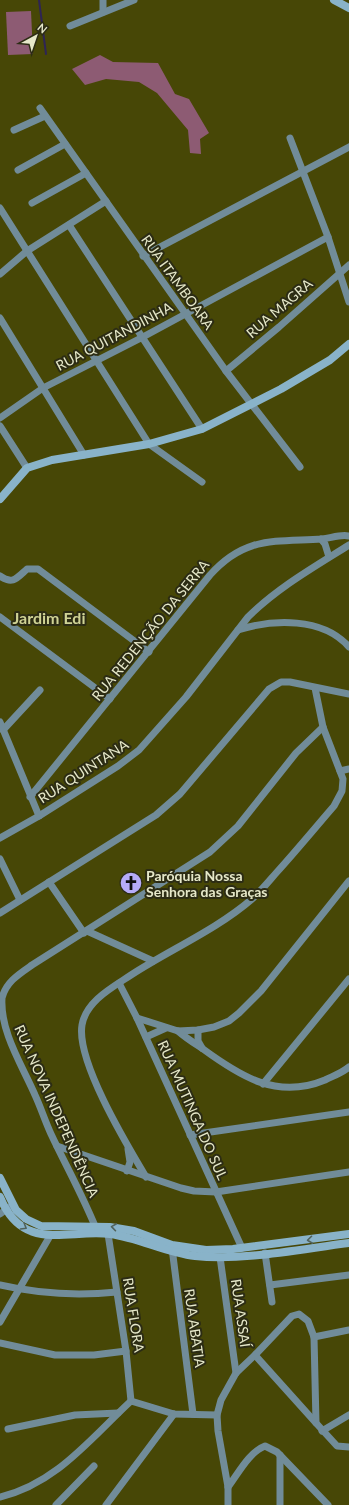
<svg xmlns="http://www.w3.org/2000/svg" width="349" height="1505" font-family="Lato,sans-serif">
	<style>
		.green { fill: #8d5b73 }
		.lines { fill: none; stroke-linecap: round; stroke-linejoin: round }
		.stream { stroke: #2e2455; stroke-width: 2 }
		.street { stroke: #718c99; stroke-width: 7 }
		.secondary { stroke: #89b3c9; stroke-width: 8 }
		.oneway { stroke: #51625c }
		.labels { text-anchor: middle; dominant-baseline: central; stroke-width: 4; stroke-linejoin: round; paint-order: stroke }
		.street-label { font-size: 14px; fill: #e6e8c9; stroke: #2c2c14 }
		.poi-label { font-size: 14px; font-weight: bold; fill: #e6e8c9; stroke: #2c2c14; text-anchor: start }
		.quarter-label { font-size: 16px; font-weight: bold; fill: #cfd294; stroke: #2c2c14 }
	</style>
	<rect width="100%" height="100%" fill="#474706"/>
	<g class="green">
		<path d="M31,11L33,54L8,55L6,12Z"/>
		<path d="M100,55L113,62L158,63L175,94L189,99L209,133L200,139L201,154L190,153L188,130L157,93L139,82L106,79L85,85L72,69Z"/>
	</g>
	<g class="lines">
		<path class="stream" d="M39,0L46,54"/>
		<g class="street">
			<path d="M103,0V12"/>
			<path d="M70,26L134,0"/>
			<path d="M40,108L226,371L300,467"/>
			<path d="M14,130L45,116"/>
			<path d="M290,138L328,237L349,302"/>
			<path d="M18,170L65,144"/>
			<path d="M32,203L86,173"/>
			<path d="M0,208L149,444L202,482"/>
			<path d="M69,225L202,429"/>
			<path d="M143,256L349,147"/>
			<path d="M0,274L27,251L106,201"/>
			<path d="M0,318L84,455"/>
			<path d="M226,371L279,327L349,265"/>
			<path d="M0,418L43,388L141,338L328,237"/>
			<path d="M0,426L27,468"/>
			<path d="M321,539L325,544L329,557"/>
			<path d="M0,576C13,585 17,578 27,569H38L149,652"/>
			<path d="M0,617L110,699"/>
			<path d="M238,630C273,619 323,617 349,647"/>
			<path d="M0,722L39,816"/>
			<path d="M3,730L40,690"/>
			<path d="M340,771L349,769"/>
			<path d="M30,797L210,575C245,536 274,542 322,539C331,538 341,534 349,536"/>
			<path d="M0,838L39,816L118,766L139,750L186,697L248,617C277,588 314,567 349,545"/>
			<path d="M0,859L20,900"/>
			<path d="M49,882L84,933"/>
			<path d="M0,913L156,815L180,794L269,689L281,682H290L349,694"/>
			<path d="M87,931L153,961"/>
			<path d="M119,983L137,1018L242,1248"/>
			<path d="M137,1018L178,1031L198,1030L214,1027L229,1021L239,1013L261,991L349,881"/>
			<path d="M198,1030V1041L202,1048"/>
			<path d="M178,1031C186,1038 194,1043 203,1049C240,1076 277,1100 325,1080C333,1076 342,1073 349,1067"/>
			<path d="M146,1037L166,1028"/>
			<path d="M263,1084L349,979"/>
			<path d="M190,1135L349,1112"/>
			<path d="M57,1146L181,1188L194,1191L216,1192L349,1172"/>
			<path d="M127,1171L130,1162L128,1149"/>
			<path d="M146,1177C127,1145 76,1061 82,1025C86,1001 113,987 131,975C171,949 216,930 252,899C261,891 269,881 277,872C296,851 315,828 334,806L342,791L343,779L323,727L315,688"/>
			<path d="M0,1214L10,1207"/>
			<path d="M97,1231C84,1198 66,1166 51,1134C45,1121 41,1108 35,1095C22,1065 0,1032 2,998C6,982 19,974 32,965L210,852L238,826L296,753L323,727"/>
			<path d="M108,1234L126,1351L131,1401"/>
			<path d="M172,1248L193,1414"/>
			<path d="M265,1253L272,1302"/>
			<path d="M220,1257L236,1373"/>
			<path d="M0,1285C39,1294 77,1296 117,1292"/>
			<path d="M270,1285L349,1275"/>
			<path d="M0,1322L50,1236"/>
			<path d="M314,1337L349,1330"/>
			<path d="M0,1343L55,1355H94L126,1351"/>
			<path d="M255,1355L316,1423"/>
			<path d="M131,1401L174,1414L217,1415"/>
			<path d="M8,1429L75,1415L118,1413"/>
			<path d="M322,1431L349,1415"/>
			<path d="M280,1455V1505"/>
			<path d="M228,1487C238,1474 249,1452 265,1446L277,1452L328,1505"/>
			<path d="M0,1497C56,1484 91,1438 131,1401"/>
			<path d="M56,1505L94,1466"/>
			<path d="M106,1505L174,1414"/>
			<path d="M228,1505V1487L218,1431L217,1415L221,1400L236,1373L255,1355L292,1316L299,1314L308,1321L314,1337L316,1423L337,1446L349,1447"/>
		</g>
		<g class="secondary">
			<path d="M334,0L349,8"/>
			<path d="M0,499L27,468L52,460L149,444L202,429L281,389L330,360L349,344"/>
			<path d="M0,1178L16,1210L26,1219L41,1226L110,1227L134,1231L172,1245L206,1250L233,1249L349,1234"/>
			<path d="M0,1197C23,1253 66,1229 110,1234C140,1238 166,1253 195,1256C243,1261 301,1249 349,1243"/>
		</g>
	</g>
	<defs><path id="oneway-chevron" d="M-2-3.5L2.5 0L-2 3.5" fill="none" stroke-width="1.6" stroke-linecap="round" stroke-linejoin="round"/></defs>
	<g class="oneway">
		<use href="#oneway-chevron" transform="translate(24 1227) rotate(31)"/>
		<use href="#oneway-chevron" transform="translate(114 1227) rotate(-172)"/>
		<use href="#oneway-chevron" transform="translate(310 1240) rotate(173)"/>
	</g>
	<defs>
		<g id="church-disc" transform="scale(1.15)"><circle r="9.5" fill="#b6acf8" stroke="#2c2c14"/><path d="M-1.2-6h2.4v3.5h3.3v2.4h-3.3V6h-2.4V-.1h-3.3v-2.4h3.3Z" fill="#111"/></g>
	</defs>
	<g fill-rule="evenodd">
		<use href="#church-disc" x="131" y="883"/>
	</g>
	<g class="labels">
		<g class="street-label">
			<text transform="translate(178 282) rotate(54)">RUA ITAMBOARA</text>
			<text transform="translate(279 308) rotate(-41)">RUA MAGRA</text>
			<text transform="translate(114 336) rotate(-28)">RUA QUITANDINHA</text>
			<text transform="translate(150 630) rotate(-51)">RUA REDENÇÃO DA SERRA</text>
			<text transform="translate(83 771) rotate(-33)">RUA QUINTANA</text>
			<text transform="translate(193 1110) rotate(66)">RUA MUTINGA DO SUL</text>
			<text transform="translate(57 1111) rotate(66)">RUA NOVA INDEPENDÊNCIA</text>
			<text transform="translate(241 1313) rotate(82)">RUA ASSAÍ</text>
			<text transform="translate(134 1315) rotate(81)">RUA FLORA</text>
			<text transform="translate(195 1328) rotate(82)">RUA ABATIA</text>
		</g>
		<g class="poi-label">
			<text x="146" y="875">Paróquia Nossa<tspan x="146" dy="16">Senhora das Graças</tspan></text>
		</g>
		<g class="quarter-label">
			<text x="49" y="617">Jardim Edi</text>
		</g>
	</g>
	<g transform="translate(36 36) rotate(40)" stroke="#2c2c14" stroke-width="3" paint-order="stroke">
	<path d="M0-3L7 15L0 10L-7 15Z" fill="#e6e8c9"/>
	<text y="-6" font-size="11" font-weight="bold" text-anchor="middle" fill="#e6e8c9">N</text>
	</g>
</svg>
